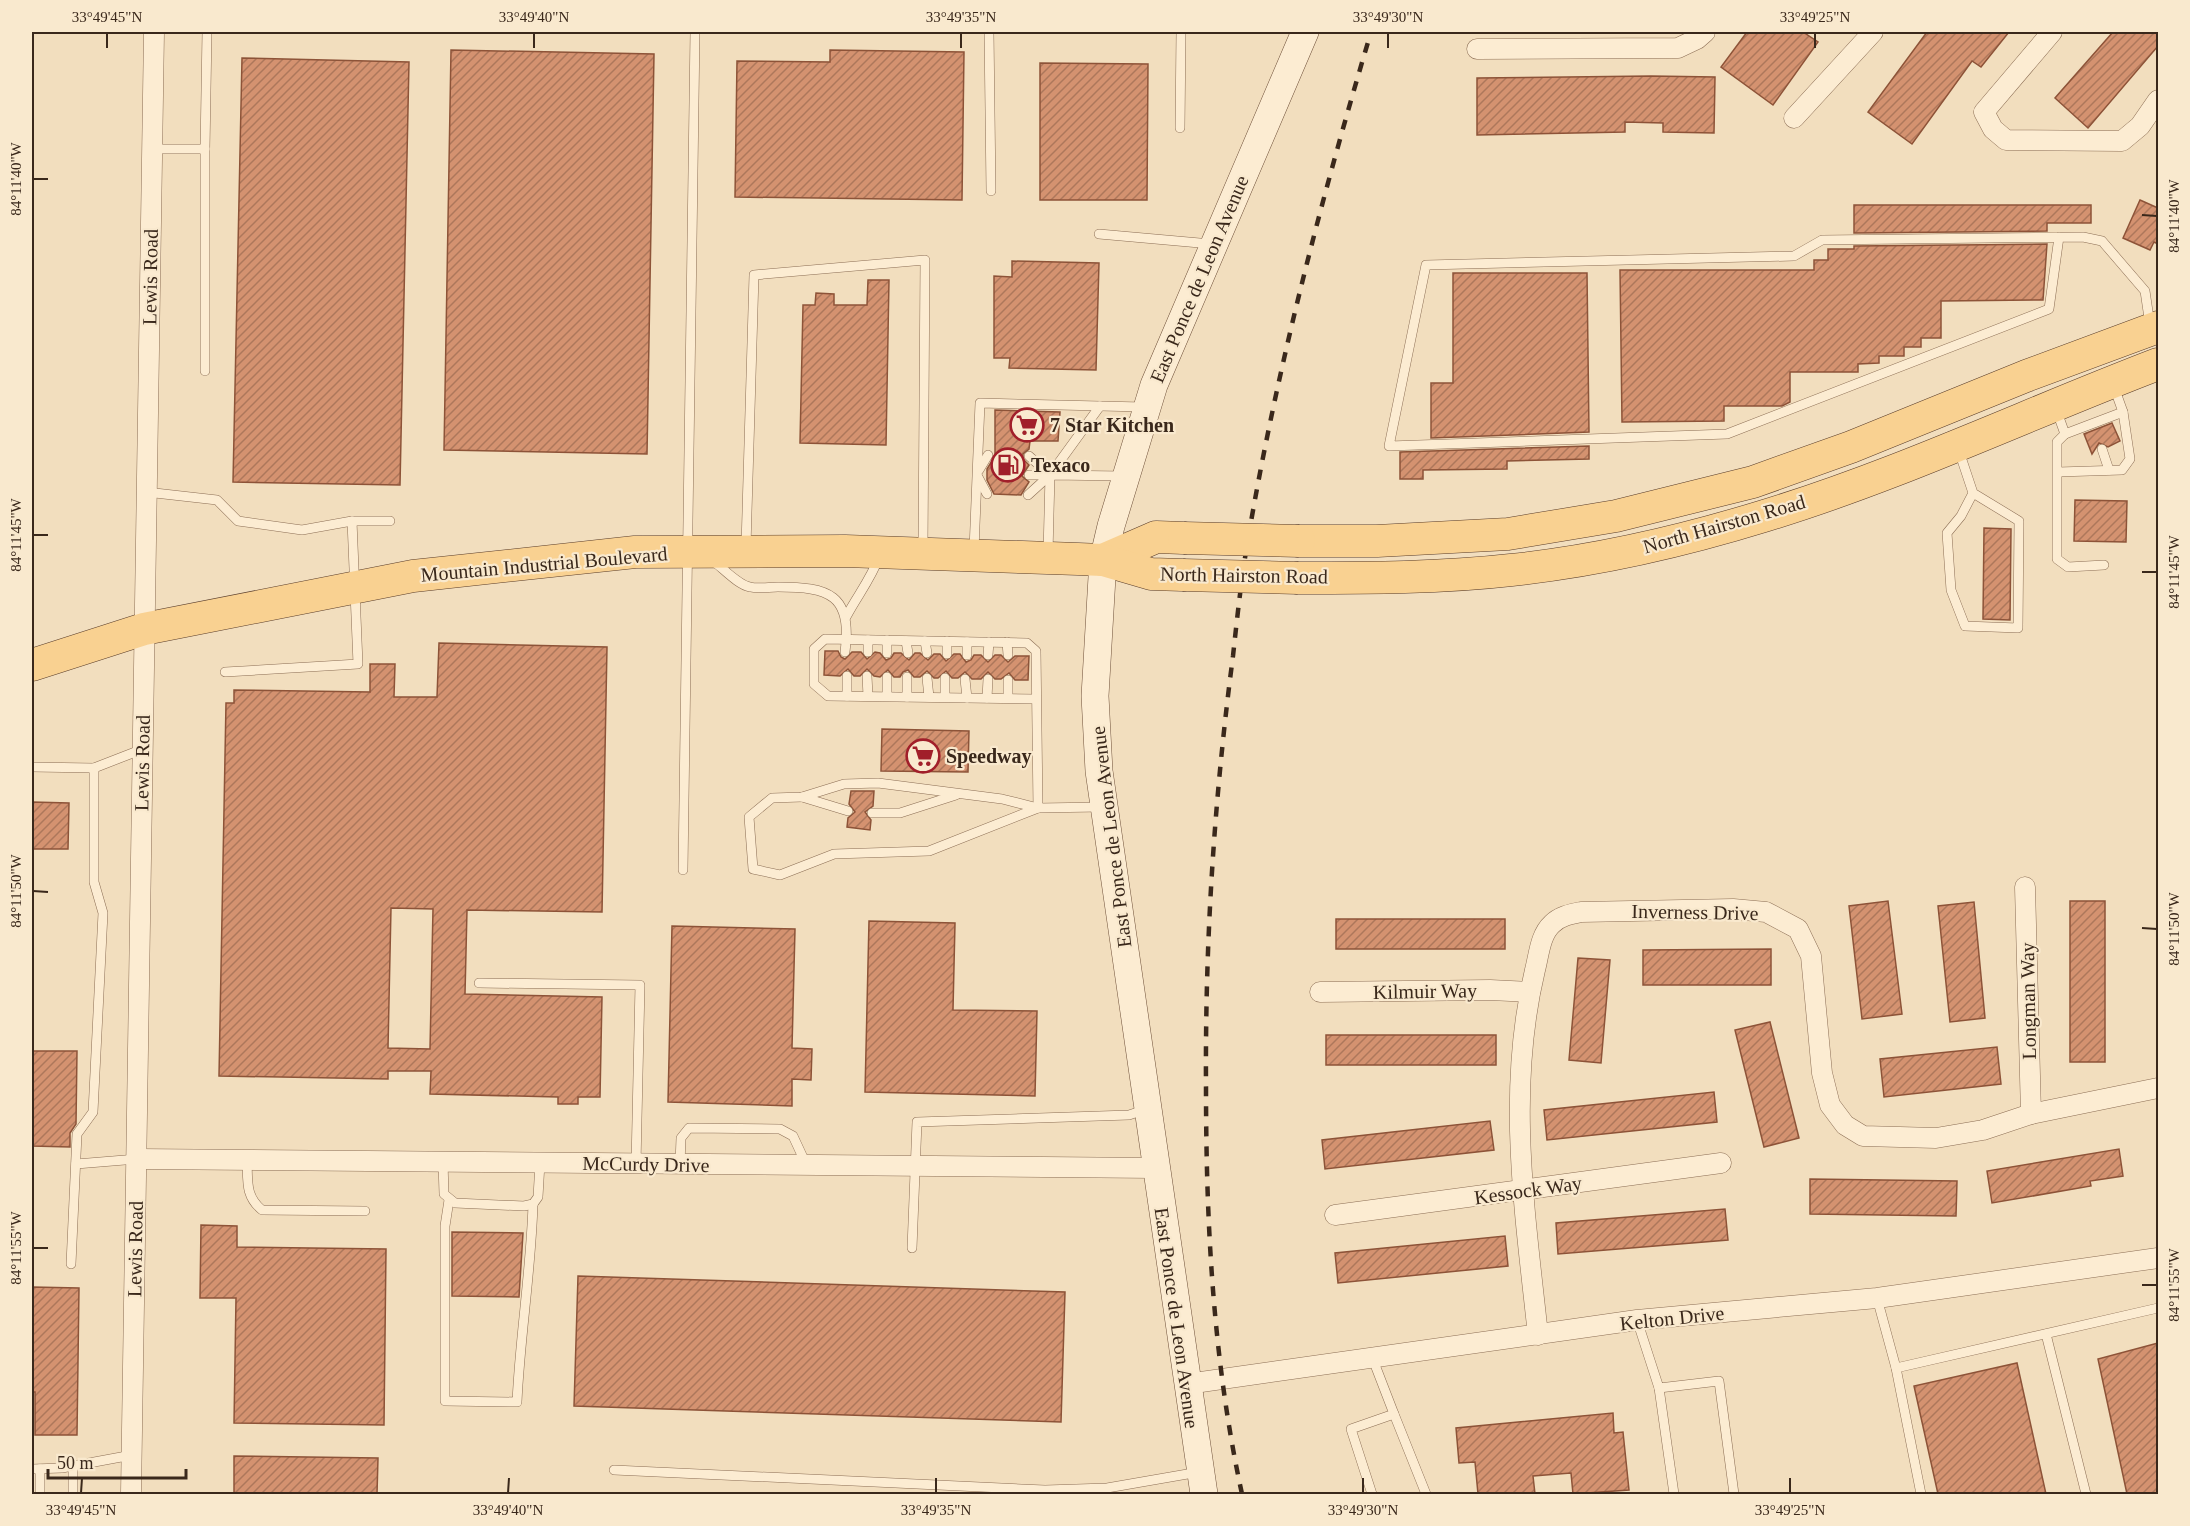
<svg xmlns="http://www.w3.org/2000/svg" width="2190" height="1526" font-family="Georgia,serif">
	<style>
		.building { fill: url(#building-hatch); stroke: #8d5338; stroke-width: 1.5; fill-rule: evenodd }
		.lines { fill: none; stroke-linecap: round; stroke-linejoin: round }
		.lane-casing { stroke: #8c6e55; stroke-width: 10 }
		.street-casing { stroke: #8c6e55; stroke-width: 21 }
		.secondary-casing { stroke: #6e4f38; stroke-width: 28 }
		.primary-casing { stroke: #593c2a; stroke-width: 33 }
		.lane { stroke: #fcecd2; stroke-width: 9 }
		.street { stroke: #fcecd2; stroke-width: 20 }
		.secondary { stroke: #fcecd2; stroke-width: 27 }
		.primary { stroke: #f9d191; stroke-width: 32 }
		.rail { stroke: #3a281b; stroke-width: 4.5; stroke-dasharray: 10 10; stroke-linecap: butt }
		.primary-bridge-casing { stroke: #593c2a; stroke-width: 33; stroke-linecap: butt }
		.primary-bridge { stroke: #f9d191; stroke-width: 32 }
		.ticks { fill: none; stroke: #3a281b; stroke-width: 2 }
		.labels { text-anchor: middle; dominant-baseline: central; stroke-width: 4.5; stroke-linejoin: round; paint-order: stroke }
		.street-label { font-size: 20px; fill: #3a281b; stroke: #f9e9ce }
		.poi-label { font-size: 20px; font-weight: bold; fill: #3a281b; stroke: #f9e9ce; text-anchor: start }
		.neatline { fill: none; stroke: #3a281b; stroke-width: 2 }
		.ticks-label { font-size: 15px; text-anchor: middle; fill: #3a281b }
	</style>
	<defs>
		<pattern id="building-hatch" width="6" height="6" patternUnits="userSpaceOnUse" patternTransform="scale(1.5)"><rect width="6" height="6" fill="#d49270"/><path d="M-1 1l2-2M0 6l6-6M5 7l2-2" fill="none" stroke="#ad775b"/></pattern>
	</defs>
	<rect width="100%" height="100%" fill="#f2debe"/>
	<g class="building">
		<path d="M1747,32H1803L1818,42L1773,105L1721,67Z"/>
		<path d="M1927,32H2009L1981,67L1972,61L1912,144L1868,112Z"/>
		<path d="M2113,32H2158V46L2088,128L2055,98Z"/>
		<path d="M451,50L654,54L647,454L444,450Z"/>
		<path d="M830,50L964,52L962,200L735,197L737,61L830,62Z"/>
		<path d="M242,58L409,62L400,485L233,482Z"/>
		<path d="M1040,63L1148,64L1147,200H1040Z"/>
		<path d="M1651,76L1715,77L1714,133L1663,132V123L1625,122V132L1477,135V78Z"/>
		<path d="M2140,200L2158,208V244L2154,242L2150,250L2123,238Z"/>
		<path d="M1854,205H2091V223H2047V231L1854,233Z"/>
		<path d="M2047,244L2043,300L1941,301V338H1921V347H1904V356H1879V363L1858,364V372H1790V402L1782,406H1724V421L1622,422L1620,270H1814V260H1828V249H1854V246Z"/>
		<path d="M1012,261L1099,263L1096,370L1009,368L1010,358H994V276L1012,277Z"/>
		<path d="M1453,273H1587L1589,432L1431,438V383H1453Z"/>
		<path d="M868,280H889L886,445L800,443L803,305H815L816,293L834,294V305H867Z"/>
		<path d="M995,410L1060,412L1058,441H1030L1029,449L1023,454V459L1029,465L1022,476L1029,482L1021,495L994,494L987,480V469L995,456Z"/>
		<path d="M2112,423L2120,441L2108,447L2099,443L2092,454L2084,434Z"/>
		<path d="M1589,446V459L1507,461V469L1423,470V479H1400V452Z"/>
		<path d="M2075,500L2127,501L2126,542L2074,541Z"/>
		<path d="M1984,528L2011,529L2010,620L1983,619Z"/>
		<path d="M439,643L607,647L602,912L467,910L465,994L602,997L600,1097H578V1104H558V1097L430,1094L431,1071H388V1079L219,1076L226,703H234V690L370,692V664H395L394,697H437ZM391,908L433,909L430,1049L388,1048Z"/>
		<path d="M825,651H838L841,657L845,659L852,652H861L867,659L875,652L880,653L886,660L891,658L894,653H901L909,660L915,653H920L928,660L934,654H940L946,661L954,654H960L966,662L971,660L974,655H981L988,662L995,655H1001L1008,662L1015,656H1029L1028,680H1015L1009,673L1001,679H995L988,672L981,679H972L965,672L958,678H952L946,671L938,678H934L927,671L920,677H914L908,670L903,672L900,677H894L888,670L880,677L874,676L867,669L860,676H854L848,669L840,676L824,675Z"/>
		<path d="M882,729L969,731L968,772L881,771Z"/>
		<path d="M851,791H874L873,806L865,812L871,820L870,830L847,827L848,818L855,812L849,804Z"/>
		<path d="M32,802L69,803L68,849H32Z"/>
		<path d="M1888,901L1902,1014L1862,1019L1849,906Z"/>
		<rect x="2070" y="901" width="35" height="161"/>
		<path d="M1974,902L1985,1018L1950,1022L1938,906Z"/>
		<rect x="1336" y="919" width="169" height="30"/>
		<path d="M869,921L955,923L953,1010L1037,1011L1035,1096L865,1092Z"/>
		<path d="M672,926L795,929L792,1048L812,1049L811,1080L792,1079V1106L668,1102Z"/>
		<path d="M1771,949V985H1643V950Z"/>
		<path d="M1578,958L1610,960L1601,1063L1569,1060Z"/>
		<path d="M1770,1022L1799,1138L1764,1147L1735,1030Z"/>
		<rect x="1326" y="1035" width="170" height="30"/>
		<path d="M1997,1047L2001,1084L1884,1097L1880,1059Z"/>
		<path d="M32,1051H77L76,1124L70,1133V1147L32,1146Z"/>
		<path d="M1714,1092L1717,1122L1547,1140L1544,1110Z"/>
		<path d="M1490,1121L1494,1150L1325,1169L1322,1140Z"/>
		<path d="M2119,1149L2123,1176L2090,1181L2091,1186L1992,1203L1987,1171Z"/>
		<path d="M1810,1179L1957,1181L1956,1216L1810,1214Z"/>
		<path d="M1725,1209L1728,1240L1558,1254L1556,1223Z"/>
		<path d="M201,1225L237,1226V1247L386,1249L384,1425L234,1423L236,1298H200Z"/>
		<path d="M452,1232L523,1233L519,1297L452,1296Z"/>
		<path d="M1505,1236L1508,1266L1338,1283L1335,1253Z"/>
		<path d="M578,1276L1065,1292L1061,1422L574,1406Z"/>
		<path d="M32,1287L79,1288L77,1435H35V1392H32Z"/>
		<path d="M2158,1343V1494H2127L2098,1359Z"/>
		<path d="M2017,1363L2046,1494H1938L1914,1386Z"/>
		<path d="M1613,1413L1614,1433L1623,1432L1629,1490L1573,1494L1571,1473L1533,1476L1535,1494H1478L1475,1462L1459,1463L1456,1428Z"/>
		<path d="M234,1456L378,1458L377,1494H234Z"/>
	</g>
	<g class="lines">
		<g class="lane-casing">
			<g id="lane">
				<path d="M989,32L991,191"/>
				<path d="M1180,128L1181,32"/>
				<path d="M152,149H205V371"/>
				<path d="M205,149L207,32"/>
				<path d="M1099,234L1211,244"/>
				<path d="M2059,237L2049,309L1727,434L1389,446L1426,265L1794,256L1822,240L2083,237L2102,241L2145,291L2150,325"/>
				<path d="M2056,409L2065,434L2123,412L2114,387"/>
				<path d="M2065,434L2057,442V559L2068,567L2104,565"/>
				<path d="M2102,449L2109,470"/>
				<path d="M1959,451L1973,493L1961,516L1947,533L1951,590L1965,626L2018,628L2019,521L1973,493"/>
				<path d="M1029,456L1050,475"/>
				<path d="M979,470L988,455"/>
				<path d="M2058,472L2122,470L2130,459L2123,412"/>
				<path d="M1029,475H1050"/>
				<path d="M978,477L987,494"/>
				<path d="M146,492L217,500L238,521L302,530L352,521H390"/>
				<path d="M1028,495L1050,475L1100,406"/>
				<path d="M746,546L754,275L925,260L923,548"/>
				<path d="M974,550L980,403L1143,407"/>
				<path d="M1048,553L1050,475L1123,476"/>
				<path d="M713,561C723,568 738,585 750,587C758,589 769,587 778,587C828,587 853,594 845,652"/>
				<path d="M846,617C857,596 871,579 879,557"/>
				<path d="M868,640V652"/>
				<path d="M906,641L908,653"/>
				<path d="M925,641L927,653"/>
				<path d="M1007,642L1008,655"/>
				<path d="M887,653V640"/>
				<path d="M947,654V641"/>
				<path d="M967,655V642"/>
				<path d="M988,655L989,642"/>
				<path d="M225,672L358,664L352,521"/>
				<path d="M847,676V696"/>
				<path d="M867,676L868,696"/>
				<path d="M927,678L929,697"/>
				<path d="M965,679L967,698"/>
				<path d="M1008,680V698"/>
				<path d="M887,696V677"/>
				<path d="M907,697V677"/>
				<path d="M945,697V678"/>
				<path d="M987,698L988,679"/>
				<path d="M1036,699L828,696L814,684V649L825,639L1027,643L1036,651L1038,808L1100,807"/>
				<path d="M32,767L94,768L143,749"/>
				<path d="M878,783L1002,799L1038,808L929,851L834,854L780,875L753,869L749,817L772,798L802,797L844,784Z"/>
				<path d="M802,797L848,811"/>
				<path d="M872,813H900L956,795"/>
				<path d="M683,870L695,32"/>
				<path d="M479,983L640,985L636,1164"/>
				<path d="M247,1160C248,1181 245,1196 262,1210L365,1211"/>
				<path d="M443,1162L444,1194L455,1203L524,1206L533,1204L538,1197L540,1163"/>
				<path d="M76,1164L137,1159"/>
				<path d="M680,1164L681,1138L689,1128L780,1129L793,1136L806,1164"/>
				<path d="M449,1200L445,1226V1401L517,1402C520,1336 531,1271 533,1204"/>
				<path d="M912,1248L917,1122L1129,1115L1144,1110"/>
				<path d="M71,1264L77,1134L93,1112L103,913L94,882V768"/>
				<path d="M1877,1298L1896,1368L1921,1494"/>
				<path d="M1637,1320L1659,1388L1719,1381L1734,1494"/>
				<path d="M2046,1334L2086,1494"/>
				<path d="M1372,1357L1394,1414L1351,1429L1372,1494"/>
				<path d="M1896,1368L2158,1308"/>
				<path d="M1659,1388L1674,1494"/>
				<path d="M1394,1414L1426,1494"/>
				<path d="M32,1469L62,1468L132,1455"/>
				<path d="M40,1469V1494"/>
				<path d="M614,1470L1045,1490L1107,1488L1199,1472"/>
				<path d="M73,1494V1466"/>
			</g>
		</g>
		<g class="street-casing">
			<g id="street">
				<path d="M2052,32L1984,112L1993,129L2006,140L2122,141L2140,126L2158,100"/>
				<path d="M1477,49L1678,48L1697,39L1705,32"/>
				<path d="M1794,118L1873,32"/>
				<path d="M2025,887L2031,1114"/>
				<path d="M1320,992L1490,990L1530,992"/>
				<path d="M137,1159L1155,1168"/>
				<path d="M1335,1215L1721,1163"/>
				<path d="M1538,1335C1525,1213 1506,1091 1535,970C1539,955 1540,935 1552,924C1560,916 1571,914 1581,912L1733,909L1766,912L1798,929L1811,956L1822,1073L1830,1105L1845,1125L1863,1136L1936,1138L1983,1130L2031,1114L2158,1088"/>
				<path d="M1187,1384L1637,1320L1877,1298L2158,1258"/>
				<path d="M131,1494L154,32"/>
			</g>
		</g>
		<g class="secondary-casing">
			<path id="secondary" d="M1204,1494L1099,771L1095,696L1103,560L1111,526L1154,385L1305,32"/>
		</g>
		<g class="primary-casing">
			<g id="primary">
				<path d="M1299,541H1377L1508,534L1616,516L1753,482L1851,447L2026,376L2158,327"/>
				<path d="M1103,560L1156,537L1184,538"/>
				<path d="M1298,578C1369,578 1441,578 1511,570C1596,561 1683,541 1764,516C1899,475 2027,414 2158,364"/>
				<path d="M32,665L144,629L413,576L635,552L845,551L1078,559L1103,560L1151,574L1183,575"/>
			</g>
		</g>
		<use href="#lane" class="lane"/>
		<use href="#street" class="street"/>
		<use href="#secondary" class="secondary"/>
		<use href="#primary" class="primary"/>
		<path class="rail" d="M1242,1494C1213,1361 1206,1223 1206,1087C1205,943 1214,800 1233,656C1237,619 1241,582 1247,545C1276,372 1321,200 1371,32"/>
		<g class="primary-bridge-casing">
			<g id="primary-bridge">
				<path d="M1184,538L1299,541"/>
				<path d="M1183,575L1298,578"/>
			</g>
		</g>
		<use href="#primary-bridge" class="primary-bridge"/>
	</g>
	<path class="ticks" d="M107,48V33M534,48V33M961,48V33M1388,48V33M1815,48V33M33,179H48M2142,215L2157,216M33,535H48M2142,572H2157M33,891L48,892M2142,928L2157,929M33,1248H48M2142,1285H2157M81,1493L82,1478M508,1493L509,1478M936,1493V1478M1363,1493V1478M1790,1493V1478"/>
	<defs>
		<g id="supermarket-ring" transform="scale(1.725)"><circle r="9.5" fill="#f9e9ce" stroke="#a11f2a" stroke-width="1.5"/><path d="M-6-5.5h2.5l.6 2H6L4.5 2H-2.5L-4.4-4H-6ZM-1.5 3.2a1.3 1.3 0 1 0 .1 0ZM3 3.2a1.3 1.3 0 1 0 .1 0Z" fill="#a11f2a"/></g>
		<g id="fuel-ring" transform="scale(1.725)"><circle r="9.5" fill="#f9e9ce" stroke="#a11f2a" stroke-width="1.5"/><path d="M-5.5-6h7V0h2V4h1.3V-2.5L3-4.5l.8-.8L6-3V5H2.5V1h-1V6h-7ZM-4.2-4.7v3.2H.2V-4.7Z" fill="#a11f2a"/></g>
	</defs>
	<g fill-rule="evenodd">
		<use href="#supermarket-ring" x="1027" y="425"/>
		<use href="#fuel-ring" x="1008" y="465"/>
		<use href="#supermarket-ring" x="923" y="756"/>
	</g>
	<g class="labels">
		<g class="street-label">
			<text transform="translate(150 277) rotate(-89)">Lewis Road</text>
			<text transform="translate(1199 279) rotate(-67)">East Ponce de Leon Avenue</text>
			<text transform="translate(1724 524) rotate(-16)">North Hairston Road</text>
			<text transform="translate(544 564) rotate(-5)">Mountain Industrial Boulevard</text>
			<text transform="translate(1244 575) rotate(1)">North Hairston Road</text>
			<text transform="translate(142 763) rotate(-89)">Lewis Road</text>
			<text transform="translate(1111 837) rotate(-97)">East Ponce de Leon Avenue</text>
			<text transform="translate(1695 912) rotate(1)">Inverness Drive</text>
			<text transform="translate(1425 991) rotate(-1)">Kilmuir Way</text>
			<text transform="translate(2028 1001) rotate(-91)">Longman Way</text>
			<text transform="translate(646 1164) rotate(1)">McCurdy Drive</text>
			<text transform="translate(1528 1190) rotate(-8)">Kessock Way</text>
			<text transform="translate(135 1249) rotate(-89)">Lewis Road</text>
			<text transform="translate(1177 1318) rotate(82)">East Ponce de Leon Avenue</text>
			<text transform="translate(1672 1318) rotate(-6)">Kelton Drive</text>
		</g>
		<g class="poi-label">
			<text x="1050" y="425">7 Star Kitchen</text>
			<text x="1031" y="465">Texaco</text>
			<text x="946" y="756">Speedway</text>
		</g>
	</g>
	<rect width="2190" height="1526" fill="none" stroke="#f9e9ce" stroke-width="66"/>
	<path d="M48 1469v9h138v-9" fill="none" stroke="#3a281b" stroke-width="3"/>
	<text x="57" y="1469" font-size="18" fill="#3a281b" stroke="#f9e9ce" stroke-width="4.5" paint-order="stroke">50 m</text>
	<rect x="33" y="33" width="2124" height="1460" class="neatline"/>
	<g class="ticks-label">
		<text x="107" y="22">33°49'45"N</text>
		<text x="534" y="22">33°49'40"N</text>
		<text x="961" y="22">33°49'35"N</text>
		<text x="1388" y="22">33°49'30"N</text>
		<text x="1815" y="22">33°49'25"N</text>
		<text transform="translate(16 179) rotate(-90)" y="5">84°11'40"W</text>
		<text transform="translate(2174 216) rotate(-90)" y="5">84°11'40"W</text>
		<text transform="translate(16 535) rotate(-90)" y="5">84°11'45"W</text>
		<text transform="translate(2174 572) rotate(-90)" y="5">84°11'45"W</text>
		<text transform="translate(16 891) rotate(-90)" y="5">84°11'50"W</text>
		<text transform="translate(2174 929) rotate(-90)" y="5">84°11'50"W</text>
		<text transform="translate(16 1248) rotate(-90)" y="5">84°11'55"W</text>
		<text transform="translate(2174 1285) rotate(-90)" y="5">84°11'55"W</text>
		<text x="81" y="1515">33°49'45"N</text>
		<text x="508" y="1515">33°49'40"N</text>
		<text x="936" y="1515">33°49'35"N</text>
		<text x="1363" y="1515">33°49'30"N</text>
		<text x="1790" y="1515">33°49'25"N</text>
	</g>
</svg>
